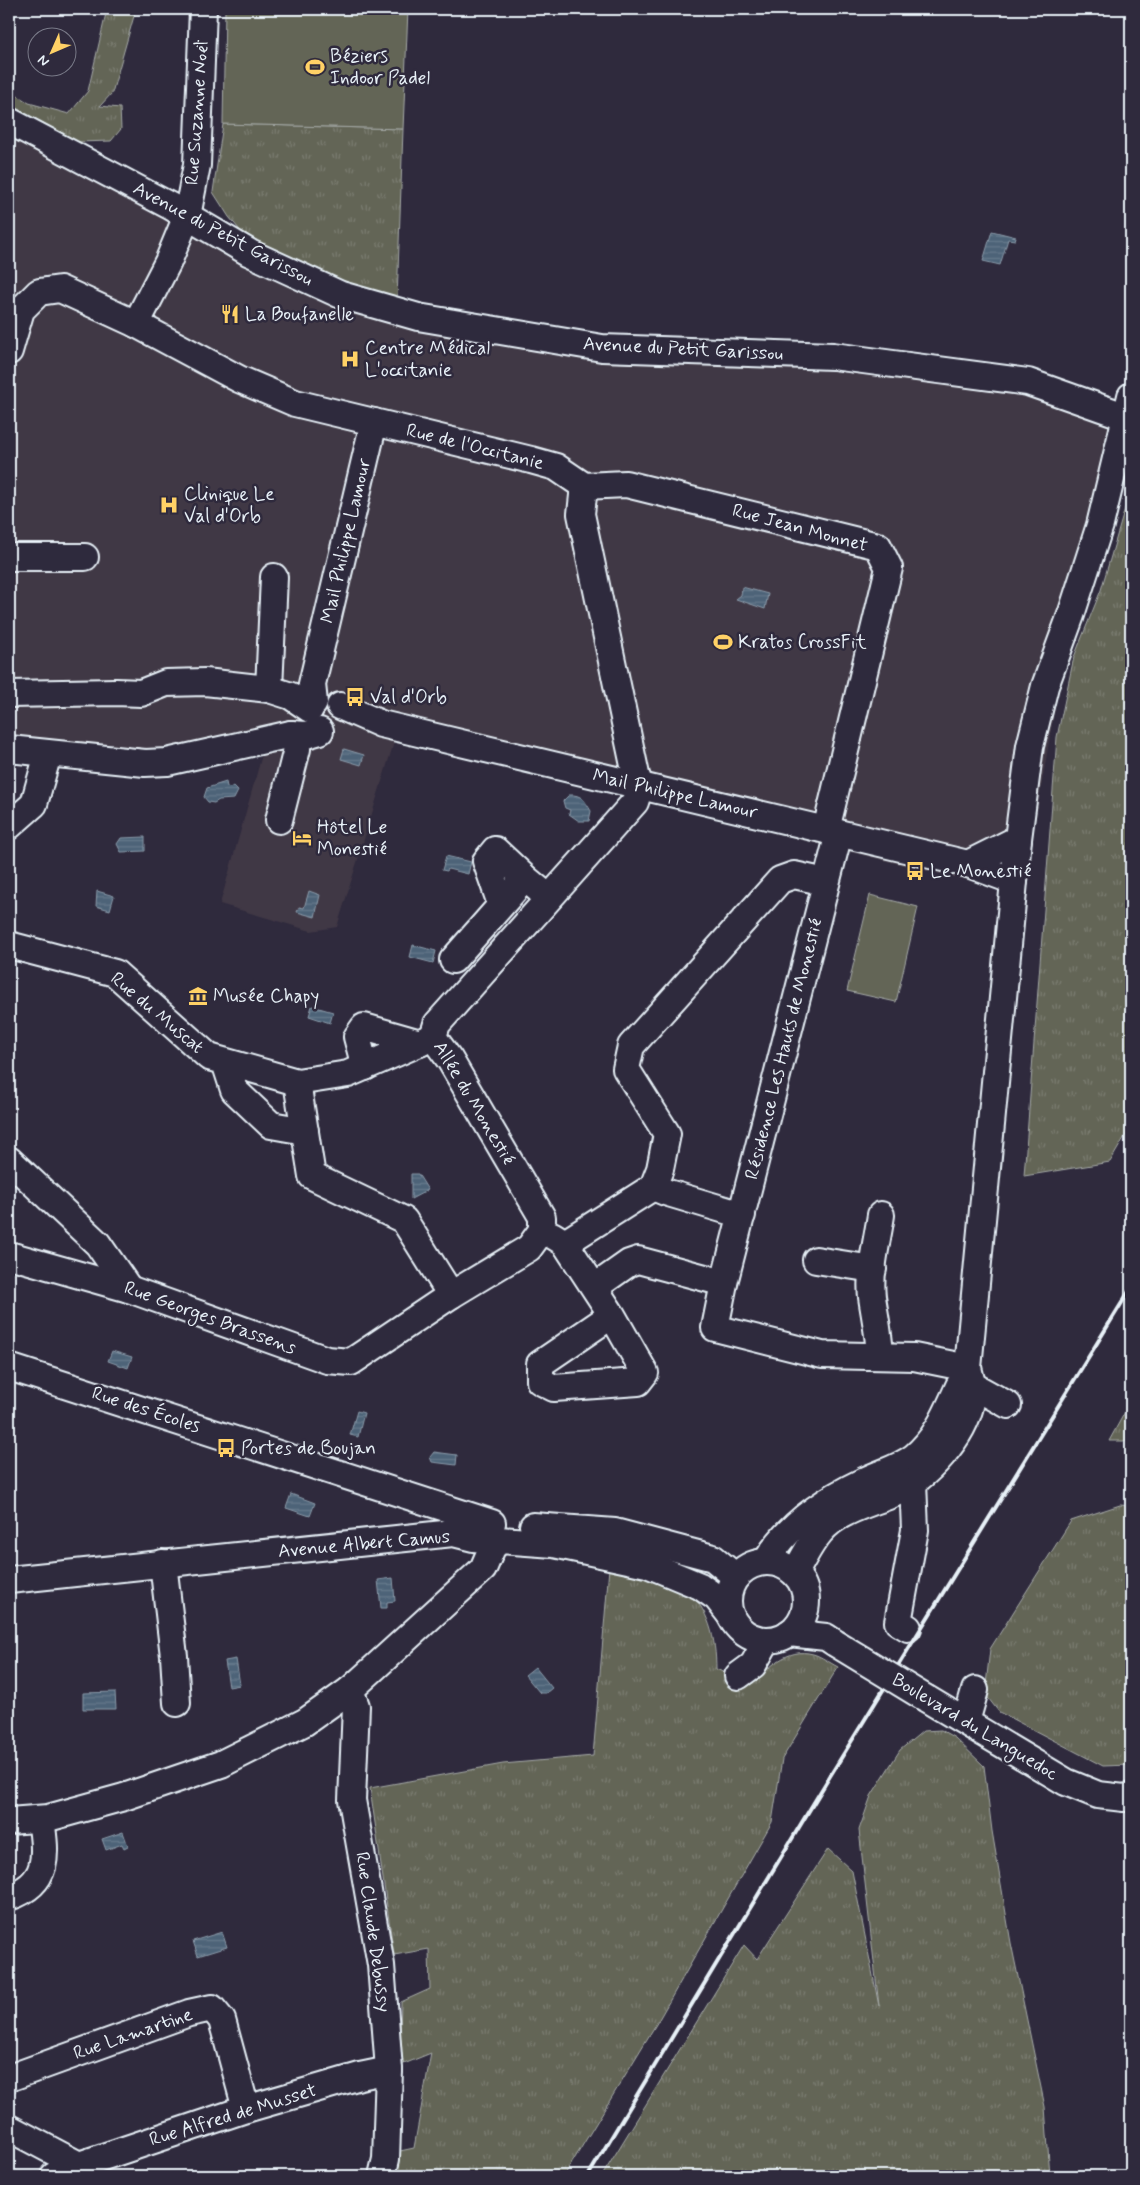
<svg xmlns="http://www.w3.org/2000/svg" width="1140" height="2185" font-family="Mynerve,sans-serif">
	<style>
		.built { fill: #413845 }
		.grass { fill: url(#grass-tufts); stroke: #a6aba8 }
		.garden { fill: #646557; stroke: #a6aba8 }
		.water { fill: url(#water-rules); stroke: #8b9cab }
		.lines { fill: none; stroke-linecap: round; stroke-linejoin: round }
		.minor-casing { stroke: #e8f1f8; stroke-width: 30 }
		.minor { stroke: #2f2a3d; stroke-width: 26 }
		.rail { stroke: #e8f1f8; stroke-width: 4 }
		.minor-bridge-casing { stroke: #e8f1f8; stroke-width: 30; stroke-linecap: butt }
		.minor-bridge { stroke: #2f2a3d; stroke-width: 26 }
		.labels { text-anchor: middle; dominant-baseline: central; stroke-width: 5; stroke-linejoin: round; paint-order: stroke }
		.poi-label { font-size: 19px; fill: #e8f1f8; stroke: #2f2a3d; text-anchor: start }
		.street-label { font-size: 19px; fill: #e8f1f8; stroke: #2f2a3d }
	</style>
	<defs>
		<pattern id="grass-tufts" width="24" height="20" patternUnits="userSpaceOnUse" patternTransform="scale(1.25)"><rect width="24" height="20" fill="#646557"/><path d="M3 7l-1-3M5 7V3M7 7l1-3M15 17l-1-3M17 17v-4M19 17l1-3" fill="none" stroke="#7a7c70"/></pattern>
		<pattern id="water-rules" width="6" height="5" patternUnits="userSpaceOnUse" patternTransform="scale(1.25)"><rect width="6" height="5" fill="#4d6378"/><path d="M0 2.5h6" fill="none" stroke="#677a8c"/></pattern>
	</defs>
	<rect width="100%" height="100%" fill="#2f2a3d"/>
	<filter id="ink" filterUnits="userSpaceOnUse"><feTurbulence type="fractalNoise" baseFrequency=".02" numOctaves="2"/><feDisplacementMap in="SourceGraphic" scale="10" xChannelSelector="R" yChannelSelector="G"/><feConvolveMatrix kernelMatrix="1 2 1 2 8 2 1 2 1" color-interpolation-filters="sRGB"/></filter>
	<g filter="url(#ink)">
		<path class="built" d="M9,126L230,237L397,301L550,338L813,354L1117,397L1073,604L1023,892L927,871L395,739L337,927L311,931L220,904L262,755L152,774L9,754Z"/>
		<g class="grass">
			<path d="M107,9H136L112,93L100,106L120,108L121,129L111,141L78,142L9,104V90L29,103L69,114L88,91Z"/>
			<path d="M223,124L403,129L397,301L254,247L229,217L213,192Z"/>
			<path d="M1131,488V1126L1110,1162L1024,1176L1057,737L1074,657L1101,590Z"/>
			<path d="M1131,1401V1441H1109Z"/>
			<path d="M1120,1505L1131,1506V1765L1103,1766L999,1712L985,1694L990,1649L1071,1521Z"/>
			<path d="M618,1565C632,1570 675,1581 684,1588C709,1607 716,1640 716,1669L751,1684C769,1668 787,1647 813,1654C821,1656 830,1663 838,1667L782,1759L772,1822L658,2021L564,2176H398L400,2151L414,2148L431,2053L399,2066L401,2002L430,1989L429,1949L394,1955L370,1788L503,1764L593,1756L609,1568Z"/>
			<path d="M941,1730L955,1738L984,1766L992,1831L1011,1943L1045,2107L1050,2176H602L744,1945L757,1959L828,1849L852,1871L879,2006L859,1830L871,1796L900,1750L923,1731Z"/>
		</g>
		<g class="garden">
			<path d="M225,9H408L403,129L223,124Z"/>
			<path d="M870,895L918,907L896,1002L847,991Z"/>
		</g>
		<g class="water">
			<path d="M992,231L1016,237L1015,240L1008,239L1000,265L983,261Z"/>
			<path d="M742,587L768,594L765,609L736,599L741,595Z"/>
			<path d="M344,749L364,755L361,765L341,759Z"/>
			<path d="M226,782L227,787L230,788L233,786L238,791L234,799L219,800L214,803L208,802L204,797L207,788Z"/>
			<path d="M569,795C582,794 585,801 591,811L589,821H579L569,814L570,810L565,808L563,801Z"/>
			<path d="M145,837V851L121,852L117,844L121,838Z"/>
			<path d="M446,856L471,862L468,874L448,869L447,871L442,870Z"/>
			<path d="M97,891L114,896L110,910L96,906Z"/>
			<path d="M309,891L320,895L315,917L297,912L299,907L304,908Z"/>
			<path d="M413,945L436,951L433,963L410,957Z"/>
			<path d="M312,1006L333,1012L330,1023L309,1016Z"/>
			<path d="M411,1174H418L428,1190L411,1199Z"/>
			<path d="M112,1351L132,1357L128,1368L108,1361Z"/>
			<path d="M357,1411L364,1413L358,1437L350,1435Z"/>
			<path d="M434,1452L457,1455L456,1465L432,1462L430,1457Z"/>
			<path d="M291,1494L315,1503L310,1516L286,1508Z"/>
			<path d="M393,1578L395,1601L387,1602V1608H381L378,1580Z"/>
			<path d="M236,1659L240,1685L229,1687L225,1661Z"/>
			<path d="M535,1667L552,1688L546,1693H540L525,1675Z"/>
			<path d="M115,1692L116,1709H83V1693Z"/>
			<path d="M123,1832L128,1846L124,1848L122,1844L106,1850L102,1839Z"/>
			<path d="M222,1932L227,1947L198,1956L193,1941Z"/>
		</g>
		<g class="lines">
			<g class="minor-casing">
				<g id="minor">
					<path d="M9,121L172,207L250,253L341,295L418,317L602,348L833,356L1028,382L1127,417"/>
					<path d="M136,324L168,262L187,216L197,165L203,9"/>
					<path d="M9,351L21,310L39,292L60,289L136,324L239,379L295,403L531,460L556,467L584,486L581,514L636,775L640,786L635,802L437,1024L433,1037L450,1060L542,1217V1230L529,1248L451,1295L351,1362L327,1360L129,1289L9,1255"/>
					<path d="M584,486L626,484L878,546L889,568L826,830"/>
					<path d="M9,557H85"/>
					<path d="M269,689L274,577"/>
					<path d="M9,694L116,692L141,693L166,683L205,682L269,689L291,696L310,709"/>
					<path d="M314,703L312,684L374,422"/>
					<path d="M340,706L381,724L968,864L1014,881"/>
					<path d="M9,749L145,763L167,762L291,734L306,735L320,731"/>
					<path d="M279,820L297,749L291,734"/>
					<path d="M9,826L34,804L48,754"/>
					<path d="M839,833L724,1283L715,1328L822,1355L914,1357L968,1368"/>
					<path d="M968,864L1018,839"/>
					<path d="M501,904L486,861L495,850L525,878"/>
					<path d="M9,945L115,973L209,1057L297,1082L348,1074L433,1037"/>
					<path d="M453,960L525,878L549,898"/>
					<path d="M225,1062L234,1090L271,1125L305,1131"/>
					<path d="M365,1067L357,1037L364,1027L420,1043"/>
					<path d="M297,1082L312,1176L404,1220L451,1295"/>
					<path d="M9,1160L98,1244L129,1289"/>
					<path d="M653,1187L665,1192L742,1215"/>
					<path d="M552,1235L565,1243L612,1315L540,1364V1381L554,1388L638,1382L645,1373L612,1315"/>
					<path d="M565,1243L653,1187L660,1169L667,1134L626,1069L631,1046L780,880L794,875L826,882"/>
					<path d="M816,1260L873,1269"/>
					<path d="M595,1287L629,1263L638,1260L724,1283"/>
					<path d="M880,1355C879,1335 875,1317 872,1297C869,1270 877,1242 881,1215"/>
					<path d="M9,1367L492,1523"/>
					<path d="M972,1385L1008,1405"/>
					<path d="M533,1526L615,1532L713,1558L736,1577"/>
					<path d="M766,1562C787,1525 824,1500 862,1482C879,1473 898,1469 914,1457C937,1438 947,1412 959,1386"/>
					<circle cx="767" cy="1601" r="39"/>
					<path d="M163,1563L174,1656L177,1703"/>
					<path d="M795,1573C806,1553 817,1529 838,1517C856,1506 877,1501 895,1493C927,1478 964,1437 971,1402C974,1390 971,1379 968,1368L1018,839L1030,746L1045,686L1071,615L1100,525L1131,396"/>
					<path d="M9,1580L453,1533L473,1538L554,1544L647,1564L700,1586L717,1598L731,1616"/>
					<path d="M908,1628L898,1622L915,1530L913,1482"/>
					<path d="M789,1633L826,1637L835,1643"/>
					<path d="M738,1676L753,1665L767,1640"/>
					<path d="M350,1690L356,1706L352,1800L381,1965L389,2070L386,2159L382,2176"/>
					<path d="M927,1699L1066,1782L1098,1795L1124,1798L1131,1796"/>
					<path d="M966,1722L975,1690"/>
					<path d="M9,1821L48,1818L124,1797L221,1764L305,1722L350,1690L483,1569L492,1548L499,1540"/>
					<path d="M9,1897C50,1883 46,1855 41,1819"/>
					<path d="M9,2078L189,2013L212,2008L222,2020L246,2109"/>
					<path d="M9,2128L79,2165"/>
					<path d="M54,2176L79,2165L246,2109L360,2076L389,2070"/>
				</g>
			</g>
			<use href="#minor" class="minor"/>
			<path class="rail" d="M588,2176L830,1776L1131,1288"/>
			<g class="minor-bridge-casing">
				<path id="minor-bridge" d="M835,1643L927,1699"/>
			</g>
			<use href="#minor-bridge" class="minor-bridge"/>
		</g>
	</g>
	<defs>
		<g id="stadium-bare" transform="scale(1.5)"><path d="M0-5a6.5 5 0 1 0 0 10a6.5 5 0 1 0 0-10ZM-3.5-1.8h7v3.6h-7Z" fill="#ffd166" stroke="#2f2a3d" stroke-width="2.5" paint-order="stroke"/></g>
		<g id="restaurant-bare" transform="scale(1.5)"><path d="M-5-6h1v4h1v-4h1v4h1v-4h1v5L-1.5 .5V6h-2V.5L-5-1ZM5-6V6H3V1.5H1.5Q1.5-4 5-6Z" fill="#ffd166" stroke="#2f2a3d" stroke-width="2.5" paint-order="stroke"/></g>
		<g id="hospital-bare" transform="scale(1.5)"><path d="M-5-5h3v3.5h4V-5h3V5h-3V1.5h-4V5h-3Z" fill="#ffd166" stroke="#2f2a3d" stroke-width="2.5" paint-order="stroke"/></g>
		<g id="bus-bare" transform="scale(1.5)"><path d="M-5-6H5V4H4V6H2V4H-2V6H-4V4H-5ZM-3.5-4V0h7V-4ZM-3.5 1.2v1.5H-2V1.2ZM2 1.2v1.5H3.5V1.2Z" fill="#ffd166" stroke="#2f2a3d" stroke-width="2.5" paint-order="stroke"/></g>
		<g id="hotel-bare" transform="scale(1.5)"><path d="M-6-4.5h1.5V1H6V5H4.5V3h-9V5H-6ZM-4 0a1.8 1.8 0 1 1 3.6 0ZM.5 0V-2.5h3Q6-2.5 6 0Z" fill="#ffd166" stroke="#2f2a3d" stroke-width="2.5" paint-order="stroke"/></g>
		<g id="museum-bare" transform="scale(1.5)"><path d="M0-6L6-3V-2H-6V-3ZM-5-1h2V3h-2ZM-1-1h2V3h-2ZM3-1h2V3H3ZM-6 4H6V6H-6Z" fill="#ffd166" stroke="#2f2a3d" stroke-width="2.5" paint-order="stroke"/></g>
	</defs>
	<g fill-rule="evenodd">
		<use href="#stadium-bare" x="315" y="67"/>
		<use href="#restaurant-bare" x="230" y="314"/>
		<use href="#hospital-bare" x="350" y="359"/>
		<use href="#hospital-bare" x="169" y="505"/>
		<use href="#stadium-bare" x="723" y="642"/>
		<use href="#bus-bare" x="355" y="697"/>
		<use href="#hotel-bare" x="302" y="838"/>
		<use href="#bus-bare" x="915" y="871"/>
		<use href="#museum-bare" x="198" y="996"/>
		<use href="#bus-bare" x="226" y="1448"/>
	</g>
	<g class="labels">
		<g class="poi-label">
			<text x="330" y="56">Béziers<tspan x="330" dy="22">Indoor Padel</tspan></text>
			<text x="245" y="314">La Boufanelle</text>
			<text x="365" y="348">Centre Médical<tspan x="365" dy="22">L'occitanie</tspan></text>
			<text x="184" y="494">Clinique Le<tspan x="184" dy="22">Val d'Orb</tspan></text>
			<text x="738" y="642">Kratos CrossFit</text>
			<text x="370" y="697">Val d'Orb</text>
			<text x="317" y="827">Hôtel Le<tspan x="317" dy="22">Monestié</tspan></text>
			<text x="930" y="871">Le Monestié</text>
			<text x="213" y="996">Musée Chapy</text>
			<text x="241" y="1448">Portes de Boujan</text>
		</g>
		<g class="street-label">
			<text transform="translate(197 113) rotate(-86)">Rue Suzanne Noël</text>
			<text transform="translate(223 234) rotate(28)">Avenue du Petit Garissou</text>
			<text transform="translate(683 349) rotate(3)">Avenue du Petit Garissou</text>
			<text transform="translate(475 447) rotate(14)">Rue de l'Occitanie</text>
			<text transform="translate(800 528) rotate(15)">Rue Jean Monnet</text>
			<text transform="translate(346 541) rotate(-77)">Mail Philippe Lamour</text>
			<text transform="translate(675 794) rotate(13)">Mail Philippe Lamour</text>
			<text transform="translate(157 1013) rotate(40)">Rue du Muscat</text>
			<text transform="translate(784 1049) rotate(-76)">Résidence Les Hauts de Monestié</text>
			<text transform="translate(474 1103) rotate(59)">Allée du Monestié</text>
			<text transform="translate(210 1318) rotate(20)">Rue Georges Brassens</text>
			<text transform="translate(146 1410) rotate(18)">Rue des Écoles</text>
			<text transform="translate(364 1544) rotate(-5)">Avenue Albert Camus</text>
			<text transform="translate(975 1727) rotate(31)">Boulevard du Languedoc</text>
			<text transform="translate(373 1932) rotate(82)">Rue Claude Debussy</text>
			<text transform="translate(133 2034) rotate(-19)">Rue Lamartine</text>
			<text transform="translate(233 2115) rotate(-17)">Rue Alfred de Musset</text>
		</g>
	</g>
	<rect width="1140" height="2185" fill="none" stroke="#2f2a3d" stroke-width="30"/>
	<rect x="15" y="15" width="1110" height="2155" fill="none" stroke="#e8f1f8" stroke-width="2" filter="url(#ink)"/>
	<g transform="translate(52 52) rotate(225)"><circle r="24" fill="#2f2a3d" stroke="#797a88"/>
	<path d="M0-4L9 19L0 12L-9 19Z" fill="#ffd166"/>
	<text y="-8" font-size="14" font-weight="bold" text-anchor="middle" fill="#e8f1f8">N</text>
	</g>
</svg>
